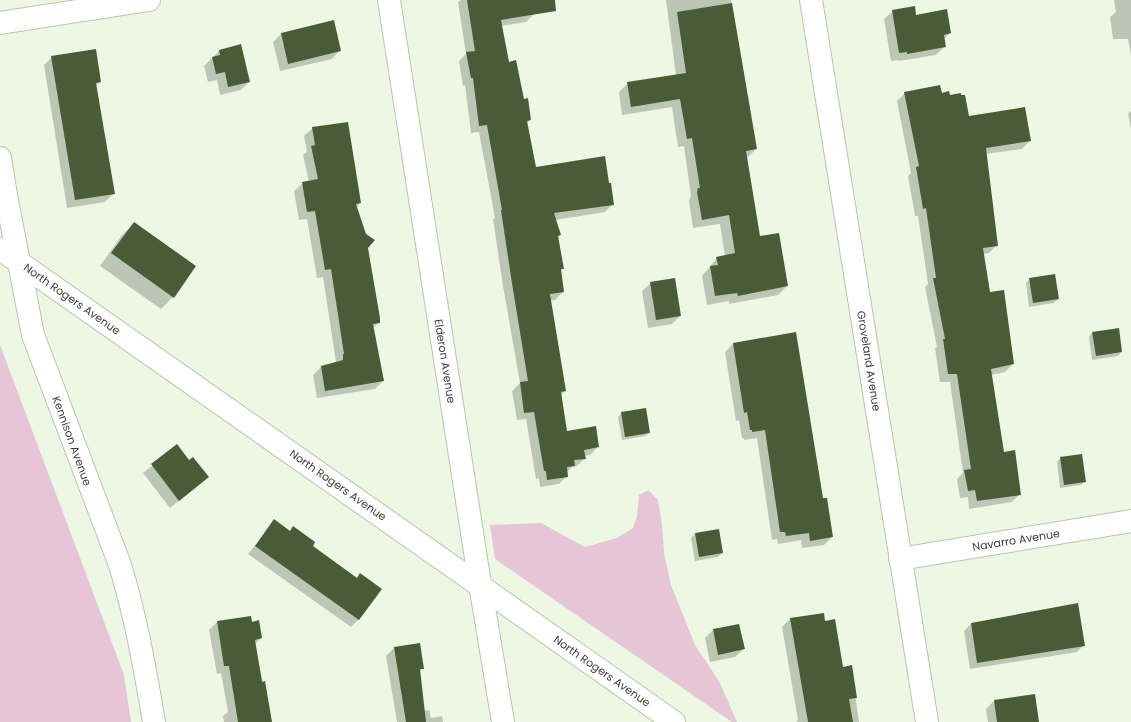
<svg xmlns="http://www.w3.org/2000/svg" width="1131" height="722" font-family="Poppins,sans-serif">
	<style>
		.green { fill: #e6c5d7 }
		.shadow { fill: #0003 }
		.building { fill: #485c38 }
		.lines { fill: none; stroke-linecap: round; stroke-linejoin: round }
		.minor-casing { stroke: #b9c4b0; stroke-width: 24 }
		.minor { stroke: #fff; stroke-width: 22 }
		.labels { text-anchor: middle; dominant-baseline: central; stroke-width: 4; stroke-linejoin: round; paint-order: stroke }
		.street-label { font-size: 11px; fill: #383d35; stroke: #fff }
	</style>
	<rect width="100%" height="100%" fill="#ecf8e3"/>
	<g class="green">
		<path d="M0,345L124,675L131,722H0Z"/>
		<path d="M648,490L658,500L662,524L664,553L671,585L695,645L719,681L737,722H732L495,559L490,525L541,523L585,547L617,538L633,528L637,516L639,495Z"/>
	</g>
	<g class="shadow">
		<path d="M461,0H532L534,14L526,22L501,26L509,63L530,120L527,123L535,168L613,204L605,212L555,220L560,235L558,237L563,269L560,271L563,292L555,300L550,301L565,391L561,395L566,432L598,447L590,455L584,456L585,458L577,466L572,467L567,472V476L559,484L540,487L539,478L536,479L526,419L517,420L512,391L520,383L503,286L493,219L495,218L479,132L471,133L465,85L463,86L459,61L466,54L458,2Z"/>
		<path d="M666,0H731L756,149L747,158L759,237L787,286L778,295L729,304V301L707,305L702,276L717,258L725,256L720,224L693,228L689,201L691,196L684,146L678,147L672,107L622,115L619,92L628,83L676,75Z"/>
		<path d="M1114,0H1131V56L1128,39H1113L1110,17L1116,12Z"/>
		<path d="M893,11L915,16L950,33L943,40L944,47L936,55L899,61V60L891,61L884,19Z"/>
		<path d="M333,21L340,50L332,59L280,71L273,42L281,34Z"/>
		<path d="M220,50L249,82L241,90L220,95L217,80L208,82L204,66Z"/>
		<path d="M52,57L100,82L96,86L113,194L105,202L67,208L44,65Z"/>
		<path d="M905,93L949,96L969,117L1030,141L1022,149L986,154L997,245L989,253L983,254L989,294L1013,364L1005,372L991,375L1003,453L1020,494L1012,502L969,509L968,497L960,498L957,479L963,473L950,382H940L935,348L937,347L925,287L928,284L918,216H915L908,176L911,173L897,101Z"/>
		<path d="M1131,111V129L1128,114Z"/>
		<path d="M313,128L360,203L356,208L367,247L379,322L373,328L383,381L375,389L317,398L313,375L321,367L336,362L323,277L317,278L307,219L299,220L294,191L303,183L309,182L303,155L307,152L304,136Z"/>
		<path d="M134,224L173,297L161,309L100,266L122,235Z"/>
		<path d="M1030,279L1058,299L1054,303L1029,307L1026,283Z"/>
		<path d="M651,283L680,316L672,324L648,328L642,291Z"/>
		<path d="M795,333L822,499L832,537L824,545L802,548L801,540L778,544L777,539L772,540L757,438L744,440V438H742L739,420L736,421L725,352L733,344Z"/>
		<path d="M1092,333L1121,352L1118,356L1092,360L1089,337Z"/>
		<path d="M622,413L649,432L645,436L622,440L618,417Z"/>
		<path d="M177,446L189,462L208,477L170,508L143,473Z"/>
		<path d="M1061,458L1085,481L1081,485L1060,488L1057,462Z"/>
		<path d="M275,521L311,546L359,619L351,627L248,554Z"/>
		<path d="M695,534L722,553L718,557L695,561L691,538Z"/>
		<path d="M1077,604L1084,645L1077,652L970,669L964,631L971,624Z"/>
		<path d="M250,617L251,623L261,638L255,644L271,722H224L223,716L228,712L221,673L217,674L209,630L217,622Z"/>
		<path d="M790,619L825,622L842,668L851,667L859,722H796L798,720L782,627Z"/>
		<path d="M713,630L744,649L735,657L710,662L705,638Z"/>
		<path d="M394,648L423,668L419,672L424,711L429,710L431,718L442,716L443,722H397L386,656Z"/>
		<path d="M1034,696L1038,722H988L986,709L994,701Z"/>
	</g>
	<g class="building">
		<path d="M467,0H555L556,11L501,20L509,62L516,60L524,99L528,98L531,120L527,121L536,167L605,156L609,183H611L614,205L554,213L561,235L558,236L564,269H561L564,292L550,294L566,391L561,392L567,431L596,426L599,447L584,450L586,459L574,460L575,466L567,467L568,477L547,480L546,471H544L534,412L524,413L520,382L528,381L511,277L501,210H502L487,125L479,126L473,78H471L466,52L475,51Z"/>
		<path d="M732,3L757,149L746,151L760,236L779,233L788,286L738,296L737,293L715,296L710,266L718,265L716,257L735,253L729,215L702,220L697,192L698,188H700L692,138L687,139L680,99L631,107L627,82L686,73L677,12Z"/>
		<path d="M915,6L916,15L947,9L951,33L944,35L946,47L907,54V52L899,53L892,10Z"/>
		<path d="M334,20L341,51L288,64L281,33Z"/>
		<path d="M241,44L250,82L228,87L225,72L216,74L212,57L220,55L219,50Z"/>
		<path d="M96,49L101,82L96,83L115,194L75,200L51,56Z"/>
		<path d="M940,85L942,93L949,91L950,95L961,93V95H965L969,116L1025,107L1031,141L986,148L998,246L983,248L990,292L1004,290L1014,364L991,369L1004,452L1015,450L1021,495L977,501L975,490L968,491L964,470L971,469L957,374H948L943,339H945L933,278H936L926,208L923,209L916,167L919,166L904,92Z"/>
		<path d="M348,122L361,203L356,204L366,234L375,240L368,248L380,318V323L373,324L384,381L325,391L321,366L343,360V354H344L331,269L325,270L315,211L307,212L302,182L318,179L311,146L315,145L312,127Z"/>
		<path d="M134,222L196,266L174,298L111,253Z"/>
		<path d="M1055,274L1059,299L1033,303L1029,278Z"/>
		<path d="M675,278L681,316L656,320L650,282Z"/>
		<path d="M1119,328L1122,352L1096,356L1092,332Z"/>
		<path d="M796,332L823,498H827L833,537L810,541L809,533L786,536L785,532H780L765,430L752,432V430H750L747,412L744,413L733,343Z"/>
		<path d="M646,408L650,433L625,437L621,412Z"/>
		<path d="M177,444L189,460L193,457L209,477L179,501L151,464Z"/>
		<path d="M1082,454L1086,482L1064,485L1060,457Z"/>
		<path d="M274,519L290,531L293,526L315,542L313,546L357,578L360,573L382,589L359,620L255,546Z"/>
		<path d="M719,529L723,553L699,557L695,533Z"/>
		<path d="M1078,603L1085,646L977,663L971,623Z"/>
		<path d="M824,613L825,621L835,619L843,667L852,665L857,698L849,699L853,722H808L790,618Z"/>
		<path d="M251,616L252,622L259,620L262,638L255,640L262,682L265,681L272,722H238L229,666H224L217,621Z"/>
		<path d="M739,624L745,649L718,655L713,629Z"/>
		<path d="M420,643L424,669H420L426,722H406L394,647Z"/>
		<path d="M1035,694L1039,722H997L994,700Z"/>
	</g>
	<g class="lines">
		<g class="minor-casing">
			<g id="minor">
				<path d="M389,0L480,584L503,722"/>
				<path d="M811,0L927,722"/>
				<path d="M0,23L149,0"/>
				<path d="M0,158L6,195L33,335L120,565C136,617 145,669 154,722"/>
				<path d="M0,249L674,722"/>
				<path d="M900,559L1131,521"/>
			</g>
		</g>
		<use href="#minor" class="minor"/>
	</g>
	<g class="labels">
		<g class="street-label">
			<text transform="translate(72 299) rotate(35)">North Rogers Avenue</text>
			<text transform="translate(445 361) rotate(81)">Elderon Avenue</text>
			<text transform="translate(869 361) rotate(81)">Groveland Avenue</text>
			<text transform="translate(72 441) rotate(70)">Kennison Avenue</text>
			<text transform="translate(338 485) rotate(35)">North Rogers Avenue</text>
			<text transform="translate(1016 540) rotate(-9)">Navarro Avenue</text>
			<text transform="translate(602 671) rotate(35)">North Rogers Avenue</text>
		</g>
	</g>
</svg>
